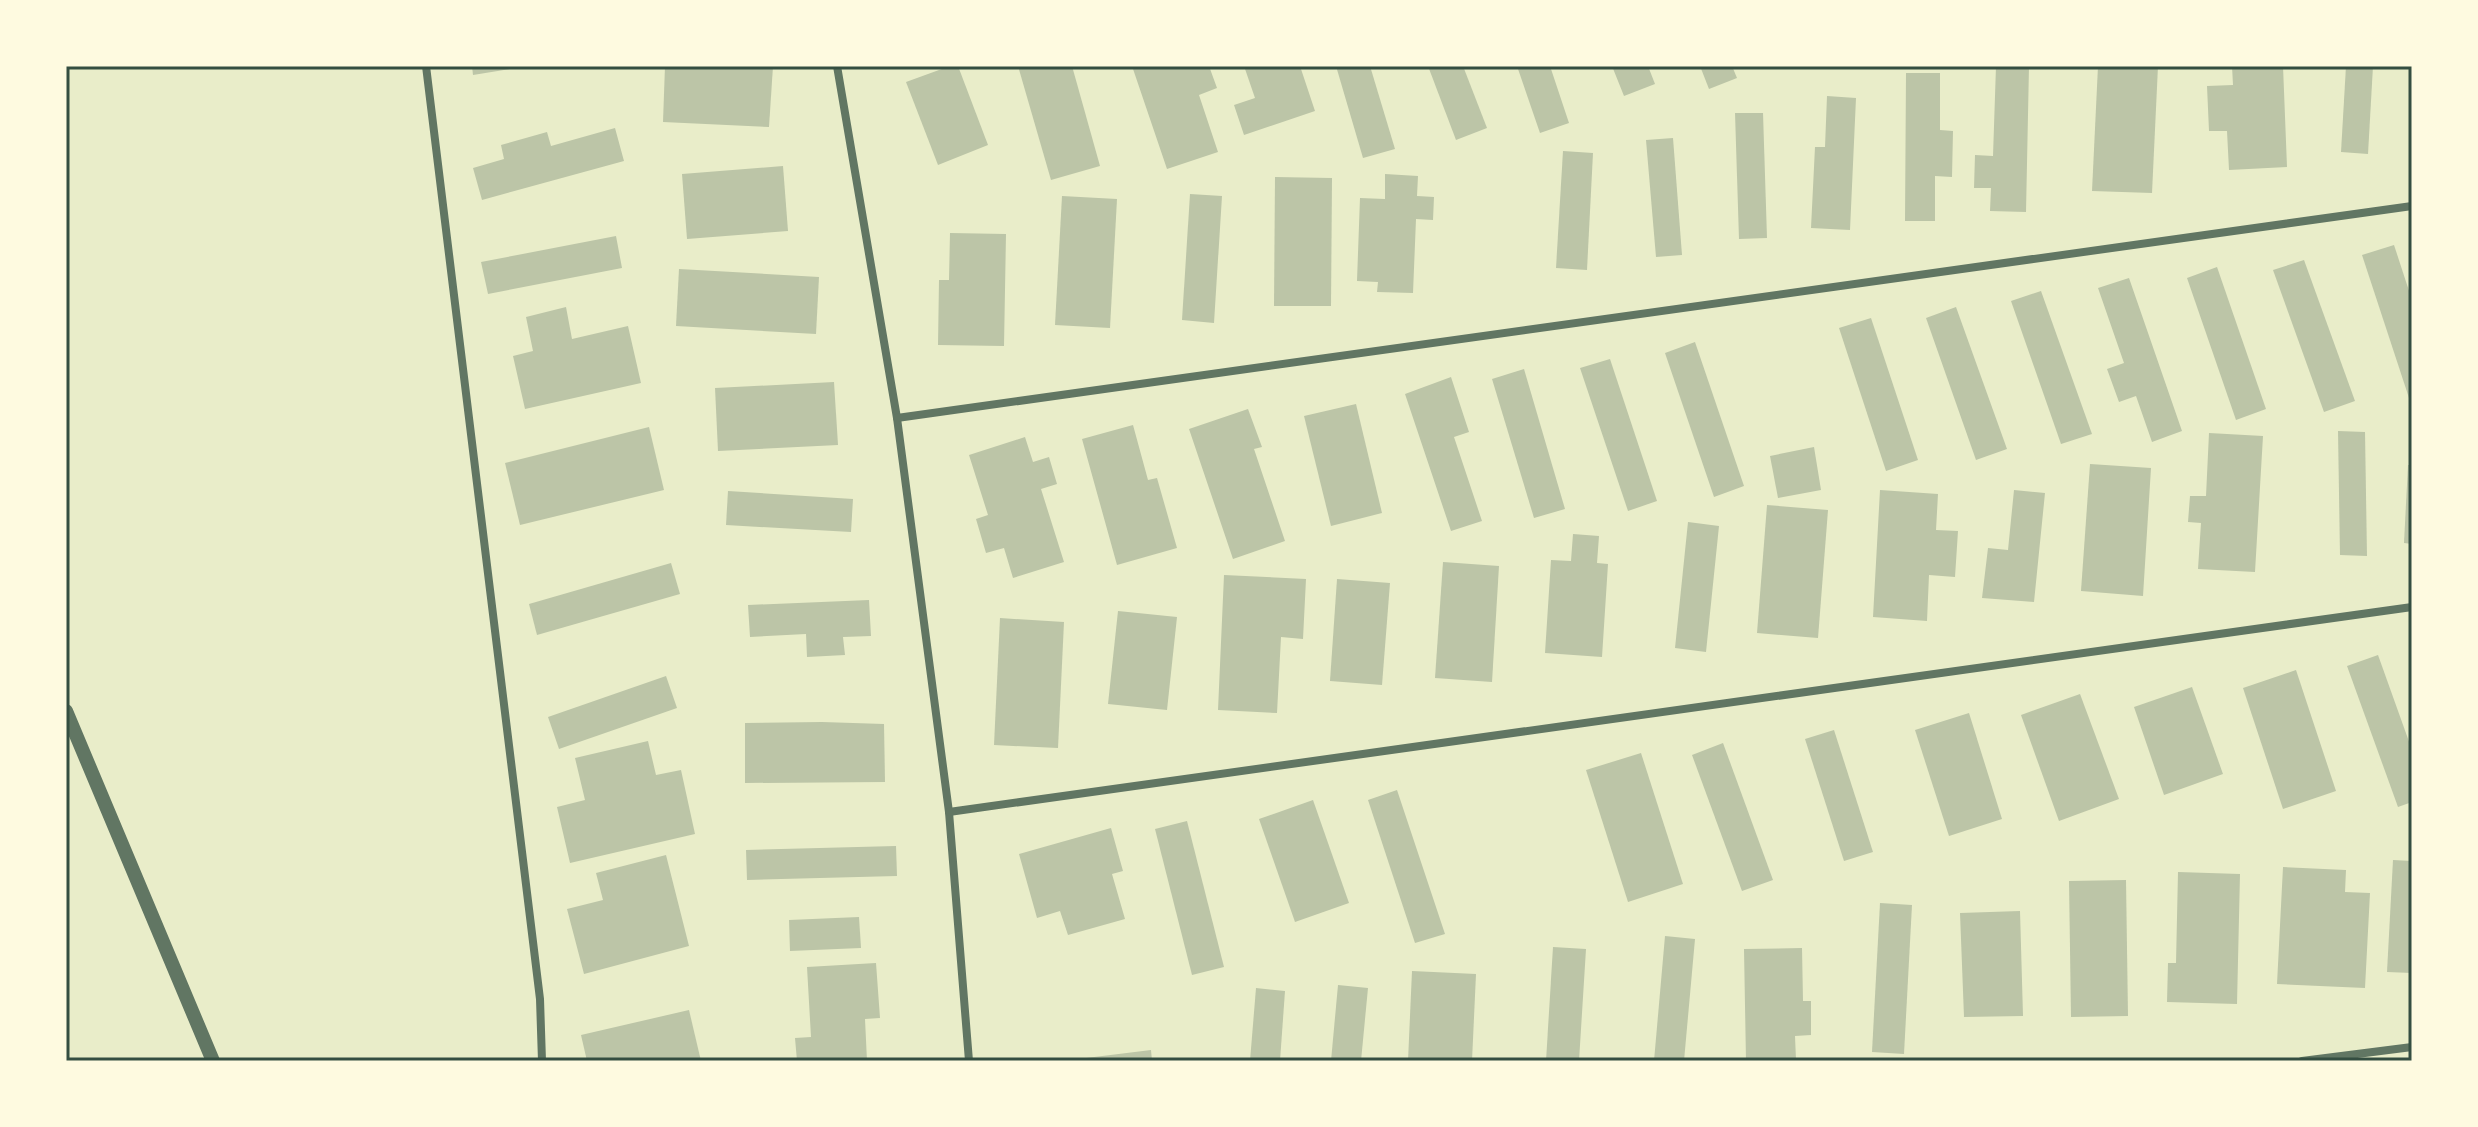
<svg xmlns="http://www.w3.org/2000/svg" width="2478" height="1127" font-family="Commissioner,sans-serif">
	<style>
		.building { fill: #bcc5a7 }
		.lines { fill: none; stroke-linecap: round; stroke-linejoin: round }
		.minor { stroke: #617663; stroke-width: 8 }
		.tertiary { stroke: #617663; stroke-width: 14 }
		.neatline { fill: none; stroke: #344e41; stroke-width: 3 }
	</style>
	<rect width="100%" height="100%" fill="#e9edc9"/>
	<g class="building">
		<path d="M472,66H515L516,68L473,75Z"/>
		<path d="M665,66H773L769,127L663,122Z"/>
		<path d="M950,66H958L988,145L938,165L906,82Z"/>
		<path d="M1018,66H1072L1100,166L1051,180Z"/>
		<path d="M1132,66H1209L1217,88L1199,95L1218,152L1167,169Z"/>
		<path d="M1244,66H1300L1315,111L1244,135L1234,105L1255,98Z"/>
		<path d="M1336,66H1370L1395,149L1363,158Z"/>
		<path d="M1428,66H1463L1487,128L1456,140Z"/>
		<path d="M1517,66H1550L1569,123L1540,133Z"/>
		<path d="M1612,66H1648L1655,84L1624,96Z"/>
		<path d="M1700,66H1732L1737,78L1709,89Z"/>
		<path d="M1996,66H2029L2026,212L1990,211L1991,188H1974L1975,155L1993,156Z"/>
		<path d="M2098,66H2158L2152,193L2092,191Z"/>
		<path d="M2232,66H2283L2287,167L2229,170L2227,131H2209L2207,86L2233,85Z"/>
		<path d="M2346,66H2373L2368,154L2341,152Z"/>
		<path d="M1906,73H1940V130L1953,131L1952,177L1935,176V221H1905Z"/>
		<path d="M1827,96L1856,98L1850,230L1811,228L1815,147H1825Z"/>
		<path d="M1735,113H1763L1767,238L1739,239Z"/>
		<path d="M615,128L624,161L482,200L473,168L504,159L501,145L547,132L551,146Z"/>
		<path d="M1673,138L1682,255L1656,257L1646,140Z"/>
		<path d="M1563,151L1593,153L1587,270L1556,268Z"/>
		<path d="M783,166L788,231L687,239L682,174Z"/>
		<path d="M1385,174L1418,176L1417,196L1434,197L1433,220L1416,219L1413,293L1377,292L1378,282L1357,281L1360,198L1385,199Z"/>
		<path d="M1275,177L1332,178L1331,306H1274Z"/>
		<path d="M1190,194L1222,196L1214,323L1182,320Z"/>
		<path d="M1062,196L1117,199L1110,328L1055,325Z"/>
		<path d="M950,233L1006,234L1004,346L938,345L939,280H949Z"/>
		<path d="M616,236L622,268L488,294L481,262Z"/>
		<path d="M2394,245L2412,300L2411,404L2362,255Z"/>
		<path d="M2304,260L2355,401L2324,412L2273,270Z"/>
		<path d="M2217,267L2266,409L2236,420L2187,278Z"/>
		<path d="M679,269L819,277L816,334L676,326Z"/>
		<path d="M2129,278L2182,431L2152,442L2136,396L2119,402L2107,369L2124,363L2098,288Z"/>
		<path d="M2041,291L2092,434L2061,444L2011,301Z"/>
		<path d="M566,307L572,339L628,326L641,383L525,409L513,356L533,351L526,317Z"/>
		<path d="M1956,307L2007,449L1976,460L1926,318Z"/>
		<path d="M1871,318L1918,460L1886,471L1839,328Z"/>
		<path d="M1695,342L1744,486L1714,497L1665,353Z"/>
		<path d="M1610,359L1657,501L1628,511L1580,368Z"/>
		<path d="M1524,369L1565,509L1534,518L1492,379Z"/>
		<path d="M1451,377L1469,432L1454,437L1482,521L1451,531L1405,394Z"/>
		<path d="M834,382L838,445L718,451L715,388Z"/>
		<path d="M1356,404L1382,513L1331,526L1304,416Z"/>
		<path d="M1248,409L1262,447L1254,449L1285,541L1233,559L1189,429Z"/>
		<path d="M1133,425L1148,480L1157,478L1177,548L1117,565L1082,439Z"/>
		<path d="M649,427L664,490L520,525L505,463Z"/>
		<path d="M2338,431L2365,432L2367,556L2340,555Z"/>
		<path d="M2209,433L2263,436L2255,572L2198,569L2201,523L2188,522L2190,496H2206Z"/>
		<path d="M1025,437L1033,462L1049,457L1057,484L1041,489L1064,562L1013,578L1004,548L986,553L976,519L988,515L969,455Z"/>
		<path d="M1814,447L1821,490L1778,498L1770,456Z"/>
		<path d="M2090,464L2151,468L2143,596L2081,591Z"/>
		<path d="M2408,465H2412V544L2404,543Z"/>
		<path d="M1880,490L1938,494L1936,530L1958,531L1955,577L1929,575L1927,621L1873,617Z"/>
		<path d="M2014,490L2045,493L2034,602L1982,598L1988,548L2008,550Z"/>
		<path d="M728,491L853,499L851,532L726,525Z"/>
		<path d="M1767,505L1828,510L1818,638L1757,633Z"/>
		<path d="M1688,522L1719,526L1706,652L1675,648Z"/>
		<path d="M1573,534L1599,536L1597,563L1608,564L1602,657L1545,653L1551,560L1571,561Z"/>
		<path d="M1443,562L1499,566L1492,682L1435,678Z"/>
		<path d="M671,563L680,594L537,635L529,604Z"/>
		<path d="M1224,575L1306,579L1303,639L1281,637L1277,713L1218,710Z"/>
		<path d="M1337,579L1390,583L1382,685L1330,681Z"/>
		<path d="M869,600L871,636L843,637L845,655L807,657L806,634L750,637L748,605Z"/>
		<path d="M1118,611L1177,617L1167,710L1108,704Z"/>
		<path d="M1000,618L1064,622L1058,748L994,745Z"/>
		<path d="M2378,655L2412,750V802L2398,807L2347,666Z"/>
		<path d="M2296,670L2336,791L2283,809L2243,688Z"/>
		<path d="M666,676L677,708L559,749L548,717Z"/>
		<path d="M2192,687L2223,774L2164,795L2134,707Z"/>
		<path d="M2080,694L2119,799L2059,821L2021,715Z"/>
		<path d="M1969,713L2002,819L1949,836L1915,730Z"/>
		<path d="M822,722L884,724L885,782L745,783V723Z"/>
		<path d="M1834,730L1873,852L1844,861L1805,739Z"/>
		<path d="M648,741L656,775L681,770L695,834L570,863L557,807L585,800L575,758Z"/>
		<path d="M1723,743L1773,880L1742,891L1692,755Z"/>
		<path d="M1641,753L1683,884L1628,902L1586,770Z"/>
		<path d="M1397,790L1445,934L1415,943L1368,800Z"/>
		<path d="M1313,800L1349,903L1295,922L1259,819Z"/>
		<path d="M1187,821L1224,967L1192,975L1155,829Z"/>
		<path d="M1111,828L1123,871L1112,874L1125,919L1068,935L1060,911L1037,918L1019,854Z"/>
		<path d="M896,846L897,876L747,880L746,850Z"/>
		<path d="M666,855L689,946L584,974L567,909L603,900L596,873Z"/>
		<path d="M2393,860L2412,861V973L2387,972Z"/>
		<path d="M2283,867L2346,870L2345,892L2370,893L2365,988L2277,984Z"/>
		<path d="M2178,872L2240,874L2237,1004L2167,1002L2168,963H2176Z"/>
		<path d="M2126,880L2128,1016L2071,1017L2069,881Z"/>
		<path d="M1880,903L1912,905L1904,1054L1872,1052Z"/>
		<path d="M2020,911L2023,1016L1964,1017L1960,913Z"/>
		<path d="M859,917L861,948L790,951L789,920Z"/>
		<path d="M1665,936L1695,939L1684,1061H1654Z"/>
		<path d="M1553,947L1586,949L1579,1061H1546Z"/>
		<path d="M1802,948L1803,1001H1811V1035L1795,1036L1796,1060L1746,1061L1744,949Z"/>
		<path d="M876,963L880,1018L865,1019L867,1061H797L795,1038L811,1037L807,967Z"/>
		<path d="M1412,971L1476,974L1472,1061H1408Z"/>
		<path d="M1338,985L1368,988L1361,1061H1331Z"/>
		<path d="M1256,988L1285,991L1280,1061H1250Z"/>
		<path d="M689,1010L701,1061H587L581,1035Z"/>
		<path d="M1151,1050L1152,1061H1078V1059Z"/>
	</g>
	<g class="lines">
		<g class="minor">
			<path d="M426,66L540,999L542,1061"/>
			<path d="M837,66L897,418L949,812L969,1061"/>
			<path d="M897,418L2412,206"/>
			<path d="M949,812L2412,607"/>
			<path d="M2302,1061L2412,1047"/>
		</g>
		<path class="tertiary" d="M66,711L213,1061"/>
	</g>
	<rect width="2478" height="1127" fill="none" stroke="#fefae0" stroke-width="136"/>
	<rect x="68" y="68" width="2342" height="991" class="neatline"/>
</svg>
